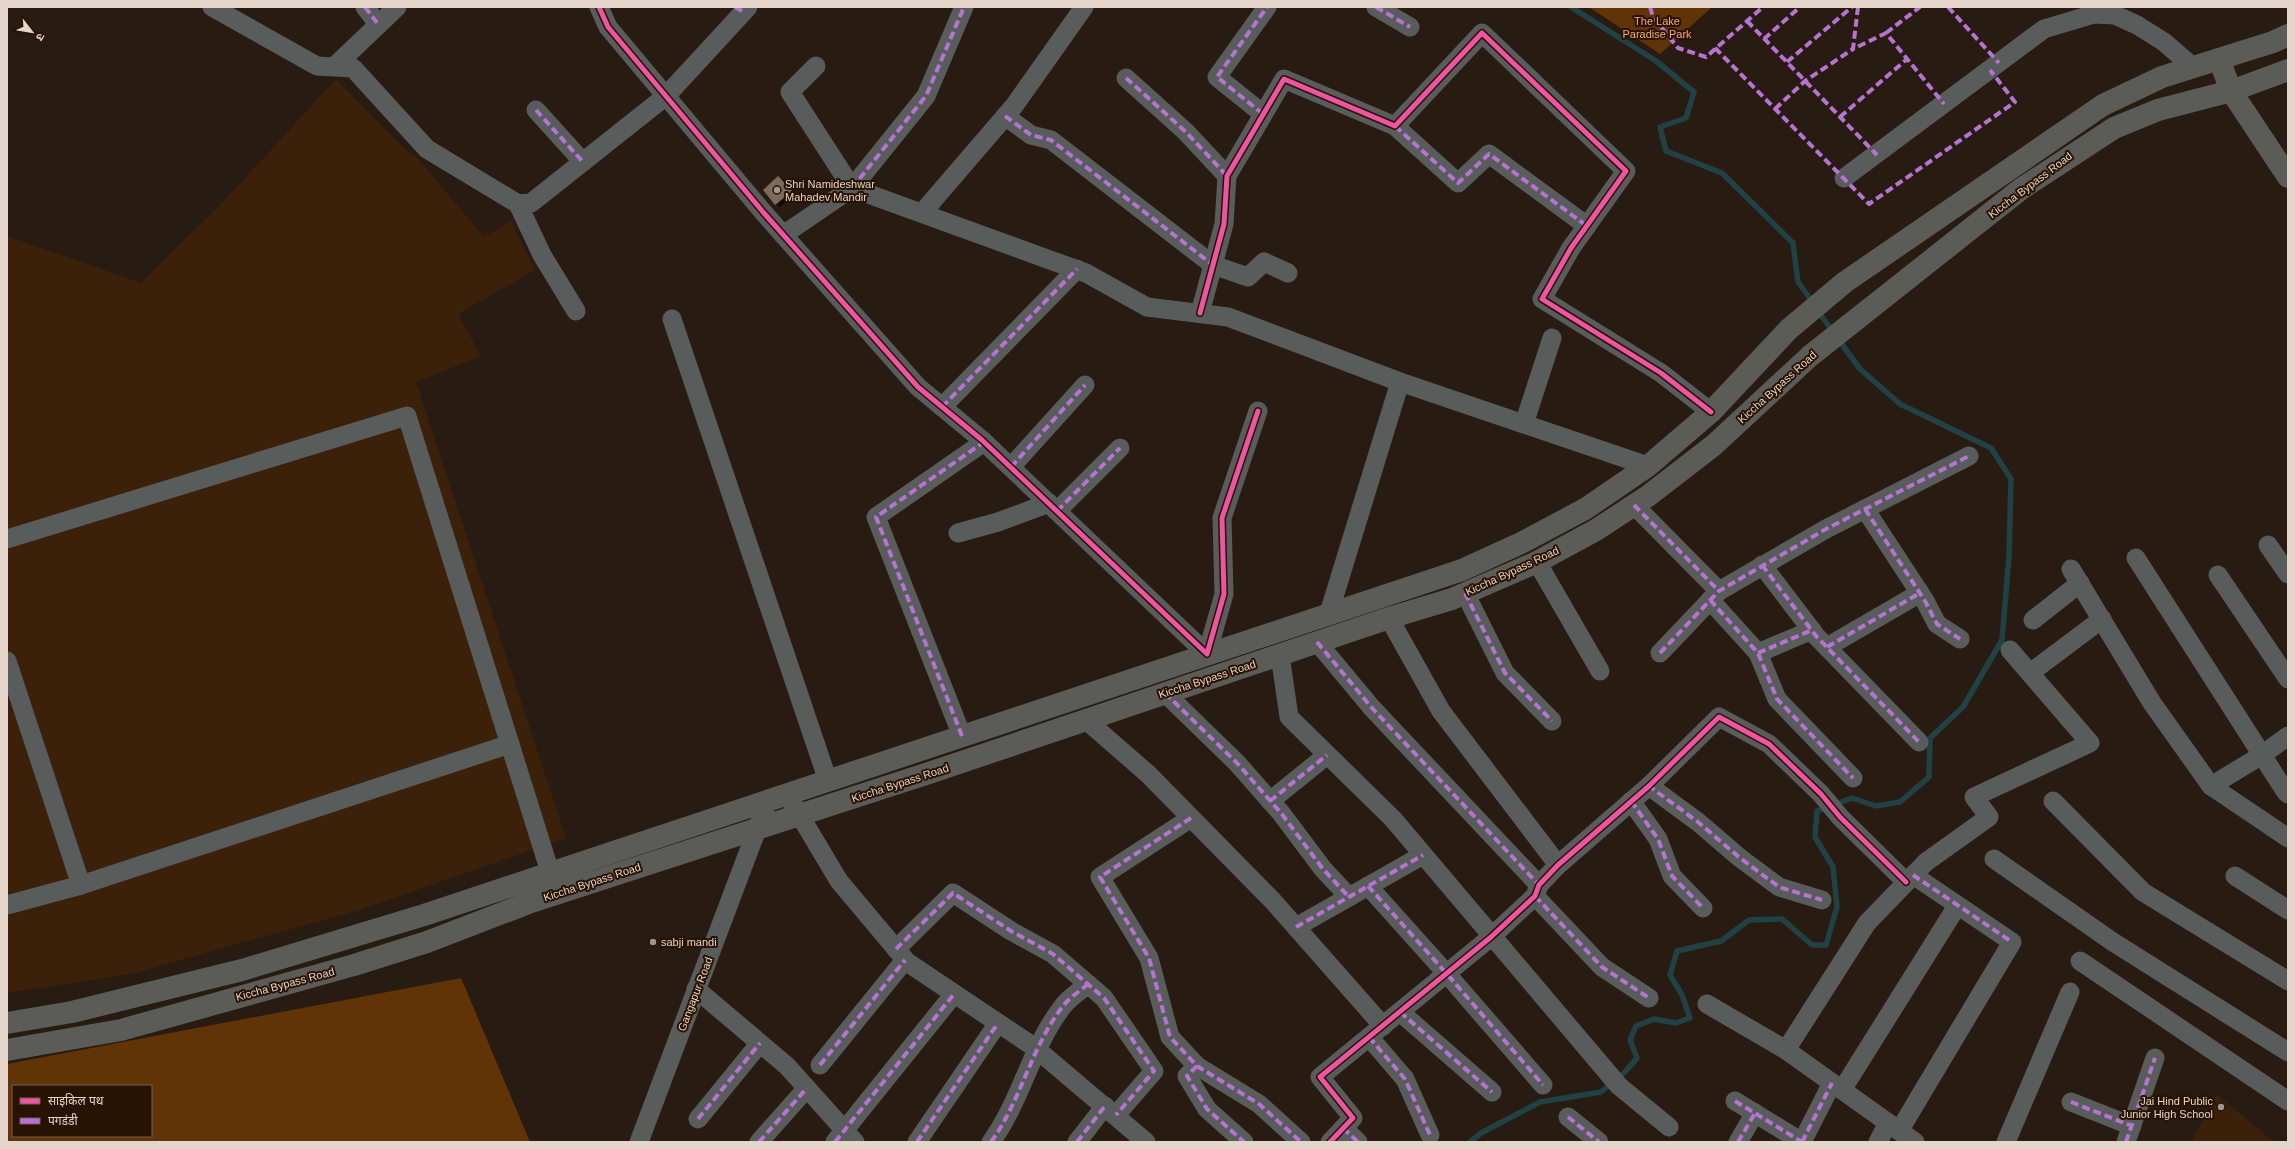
<svg xmlns="http://www.w3.org/2000/svg" width="2295" height="1149" font-family="Helvetica,'Noto Sans Devanagari',sans-serif">
	<style>
		.built { fill: #3b2109 }
		.green { fill: #613408; fill-rule: evenodd }
		.lines { fill: none; stroke-linecap: round; stroke-linejoin: round }
		.stream { stroke: #214245; stroke-width: 5.5 }
		.building { fill: #7d6a5b; filter: url(#shadow) }
		.minor { stroke: #585c5b; stroke-width: 19 }
		.major { stroke: #5b5c58; stroke-width: 22 }
		.quiet { stroke: #b673d3; stroke-width: 4; stroke-dasharray: 8 4; stroke-linecap: butt }
		.cycleway-casing { stroke: #281201; stroke-width: 8 }
		.cycleway { stroke: #f153a3; stroke-width: 5 }
		.poi-dot { fill: #a3948a; stroke: #281201; stroke-width: 1.5 }
		.labels { text-anchor: middle; dominant-baseline: central; stroke-width: 4; stroke-linejoin: round; paint-order: stroke }
		.park-label { font-size: 11px; fill: #f4ac74; stroke: #281201 }
		.poi-label { font-size: 11px; fill: #e5d5ca; stroke: #281201; text-anchor: start }
		.street-label { font-size: 11px; fill: #e5d5ca; stroke: #281201 }
	</style>
	<defs>
		<filter id="shadow"><feDropShadow dx="4.5" dy="2.5" stdDeviation="0" flood-color="#0009"/></filter>
	</defs>
	<rect width="100%" height="100%" fill="#281c12"/>
	<g class="built">
		<path d="M336,79L406,150L418,159L484,237L511,221L535,270L458,314L481,356L416,382L566,838L362,909L131,974L7,993V236L141,283L224,201Z"/>
		<path d="M2217,1095L2272,1140L2271,1142H2191Z"/>
	</g>
	<g class="green">
		<path d="M1589,7H1712L1660,54Z"/>
		<path d="M461,978L530,1142H7V1064ZM13,1086H151V1136H13Z"/>
	</g>
	<g class="lines">
		<g class="stream">
			<path d="M1571,7L1656,61L1694,92L1686,118L1660,127L1666,151L1722,173L1793,243L1798,282L1814,304"/>
			<path d="M1818,311L1833,332"/>
			<path d="M1470,1142L1481,1133L1540,1102L1601,1092L1625,1072L1637,1058L1630,1040L1636,1026L1654,1019L1676,1023L1690,1018L1682,995L1670,975L1677,951L1721,941L1749,920L1782,919L1812,945H1826L1837,907L1833,867L1815,837L1817,811L1852,798L1876,806L1900,802L1929,777L1930,738L1963,707L2002,640L2009,556L2011,479L1991,448L1900,404L1860,369L1838,339"/>
		</g>
	</g>
	<path class="building" d="M778,176L792,191L775,205L763,190Z"/>
	<g class="lines">
		<g class="minor">
			<path d="M212,7L317,66L353,68L427,149L518,204L531,203L666,96L748,7"/>
			<path d="M365,7L378,24"/>
			<path d="M599,7L608,27L763,212L918,387L982,440L1207,654L1224,594L1222,518L1258,411"/>
			<path d="M1376,7L1410,27"/>
			<path d="M335,66L397,7"/>
			<path d="M816,66L790,92L852,188L926,96L964,7"/>
			<path d="M1126,78L1186,132L1227,176"/>
			<path d="M536,110L583,162"/>
			<path d="M1263,114L1217,77L1267,7"/>
			<path d="M1005,116L1031,135L1051,140L1213,265L1248,277L1264,262L1288,273"/>
			<path d="M1395,126L1458,183L1489,154L1587,226"/>
			<path d="M1844,178L2044,29L2094,14L2115,15L2137,25L2164,42L2193,67"/>
			<path d="M518,204L542,255L576,311"/>
			<path d="M922,213L1014,106L1084,7"/>
			<path d="M783,235L852,188L1086,273L1147,307L1228,317L1400,382L1648,466"/>
			<path d="M1200,313L1224,224L1227,176L1284,79L1395,126L1482,33L1626,171L1571,248L1542,299L1661,373L1711,412"/>
			<path d="M672,319L828,781"/>
			<path d="M942,407L1077,269"/>
			<path d="M1524,424L1552,338"/>
			<path d="M1011,467L1085,385"/>
			<path d="M1634,505L1719,591"/>
			<path d="M1865,509L1925,601L1937,624L1960,639"/>
			<path d="M1057,511L1120,448"/>
			<path d="M958,533L998,522L1049,503"/>
			<path d="M7,539L407,416L550,872"/>
			<path d="M2268,545L2288,574"/>
			<path d="M2136,558L2285,791L2288,794"/>
			<path d="M1537,562L1600,671"/>
			<path d="M1762,565L1816,636L1919,742"/>
			<path d="M2071,569L2152,703L2211,786L2288,838"/>
			<path d="M2218,575L2288,679"/>
			<path d="M1465,593L1505,673L1552,721"/>
			<path d="M1710,600L1758,653L1777,699L1853,778"/>
			<path d="M1329,613L1400,382"/>
			<path d="M1389,618L1441,711L1558,865"/>
			<path d="M2033,620L2080,583"/>
			<path d="M1317,642L1372,708L1539,885"/>
			<path d="M1827,647L1920,593"/>
			<path d="M1660,653L1719,591L1826,529L1969,456"/>
			<path d="M1758,653L1812,630"/>
			<path d="M1280,655L1289,717L1393,819L1619,1086L1669,1127"/>
			<path d="M7,661L81,885"/>
			<path d="M2030,673L2102,619"/>
			<path d="M1165,693L1237,763L1281,813L1323,869L1349,897"/>
			<path d="M1086,720L1148,774L1272,900L1383,1026"/>
			<path d="M962,736L876,517L984,442"/>
			<path d="M1649,786L1698,822L1740,858L1779,887L1822,900"/>
			<path d="M2211,786L2262,755L2288,736"/>
			<path d="M787,794L839,881L907,962L1034,1047L1146,1142"/>
			<path d="M1270,801L1327,755"/>
			<path d="M1631,801L1658,839L1672,876L1703,908"/>
			<path d="M2053,801L2143,892L2288,981"/>
			<path d="M1191,818L1100,877L1149,958L1170,1037L1197,1066L1259,1104L1301,1142"/>
			<path d="M1994,859L2113,942L2288,1052"/>
			<path d="M2235,876L2288,910"/>
			<path d="M1368,886L1447,974L1543,1085"/>
			<path d="M1535,896L1602,967L1649,998"/>
			<path d="M7,905L81,885L510,744"/>
			<path d="M1296,927L1423,855"/>
			<path d="M896,949L953,893L1011,931L1053,954L1104,998L1154,1071L1116,1115"/>
			<path d="M2080,961L2288,1101"/>
			<path d="M696,989L787,1066L855,1142"/>
			<path d="M1707,1004L1786,1050L1915,1142"/>
			<path d="M1400,1012L1492,1092"/>
			<path d="M1369,1037L1405,1079L1430,1135"/>
			<path d="M1786,1050L1867,923L1926,862L1989,817L1974,797L2090,743L2010,650"/>
			<path d="M820,1065L905,960"/>
			<path d="M1197,1066L1187,1076L1207,1109L1244,1142"/>
			<path d="M1842,1090L1957,906"/>
			<path d="M1735,1101L1802,1142"/>
			<path d="M2071,1102L2132,1126"/>
			<path d="M1568,1117L1599,1142"/>
			<path d="M698,1119L760,1043"/>
			<path d="M1343,1128L1358,1142"/>
			<path d="M1899,1131L2012,942L1913,875"/>
			<path d="M639,1142L768,800"/>
			<path d="M759,1142L807,1088"/>
			<path d="M835,1142L954,994"/>
			<path d="M917,1142L998,1023"/>
			<path d="M991,1142C1021,1101 1031,1047 1063,1006C1069,998 1080,991 1088,984"/>
			<path d="M1077,1142L1105,1106"/>
			<path d="M1330,1142L1353,1118L1320,1077L1491,937L1535,896L1539,885L1558,865L1649,786L1719,717L1769,744L1821,794L1840,817L1906,882"/>
			<path d="M1738,1142L1755,1113"/>
			<path d="M1802,1142L1832,1083"/>
			<path d="M1878,1142L1888,1123"/>
			<path d="M2006,1142L2070,992"/>
			<path d="M2126,1142L2155,1058"/>
		</g>
		<g class="major">
			<path d="M2219,59L2231,91L2288,177"/>
			<path d="M7,1023L72,1012L242,970L424,915L1462,570L1521,543L1585,509L1648,466L1711,412L1789,329L1845,282L2103,105L2162,77L2273,42L2288,35"/>
			<path d="M7,1050L121,1030L354,965L427,942L531,902L932,772L1389,618L1452,599L1537,562L1596,530L1648,496L1714,445L1810,356L2021,189L2114,128L2158,110L2231,91L2288,70"/>
		</g>
		<g class="quiet">
			<path d="M365,7L378,24"/>
			<path d="M735,7L744,12"/>
			<path d="M1376,7L1410,27"/>
			<path d="M1650,7L1653,17L1678,48L1706,57L1763,7"/>
			<path d="M1858,7L1853,49L1886,33L1944,104"/>
			<path d="M1948,7L1999,63"/>
			<path d="M1747,21L1877,155"/>
			<path d="M1886,33L1920,7"/>
			<path d="M1764,39L1800,7"/>
			<path d="M1715,48L1869,204L2015,102L1990,70"/>
			<path d="M1787,62L1852,7"/>
			<path d="M1126,78L1186,132L1227,176"/>
			<path d="M1775,109L1805,81L1853,49"/>
			<path d="M536,110L583,162"/>
			<path d="M1263,114L1217,77L1267,7"/>
			<path d="M1005,116L1031,135L1051,140L1213,265"/>
			<path d="M1840,117L1907,59"/>
			<path d="M1395,126L1458,183L1489,154L1587,226"/>
			<path d="M852,188L926,96L964,7"/>
			<path d="M942,407L1077,269"/>
			<path d="M1011,467L1085,385"/>
			<path d="M1634,505L1719,591"/>
			<path d="M1865,509L1925,601L1937,624L1960,639"/>
			<path d="M1057,511L1120,448"/>
			<path d="M1762,565L1816,636L1919,742"/>
			<path d="M1465,593L1505,673L1552,721"/>
			<path d="M1710,600L1758,653L1777,699L1853,778"/>
			<path d="M1317,642L1372,708L1539,885"/>
			<path d="M1827,647L1920,593"/>
			<path d="M1660,653L1719,591L1826,529L1969,456"/>
			<path d="M1758,653L1812,630"/>
			<path d="M1165,693L1237,763L1281,813L1323,869L1349,897"/>
			<path d="M962,736L876,517L984,442"/>
			<path d="M1650,785L1649,786L1698,822L1740,858L1779,887L1822,900"/>
			<path d="M1270,801L1327,755"/>
			<path d="M1631,801L1658,839L1672,876L1703,908"/>
			<path d="M1191,818L1100,877L1149,958L1170,1037L1197,1066L1259,1104L1301,1142"/>
			<path d="M1913,875L2012,942"/>
			<path d="M1368,886L1447,974L1543,1085"/>
			<path d="M1535,896L1602,967L1649,998"/>
			<path d="M1296,927L1423,855"/>
			<path d="M896,949L953,893L1011,931L1053,954L1104,998L1154,1071L1116,1115"/>
			<path d="M1400,1012L1492,1092"/>
			<path d="M1369,1037L1405,1079L1430,1135"/>
			<path d="M820,1065L905,960"/>
			<path d="M1197,1066L1187,1076L1207,1109L1244,1142"/>
			<path d="M1735,1101L1802,1142"/>
			<path d="M2071,1102L2132,1126"/>
			<path d="M1568,1117L1599,1142"/>
			<path d="M698,1119L760,1043"/>
			<path d="M1343,1128L1358,1142"/>
			<path d="M759,1142L807,1088"/>
			<path d="M835,1142L954,994"/>
			<path d="M917,1142L998,1023"/>
			<path d="M991,1142C1021,1101 1031,1047 1063,1006C1069,998 1080,991 1088,984"/>
			<path d="M1077,1142L1105,1106"/>
			<path d="M1738,1142L1755,1113"/>
			<path d="M1802,1142L1832,1083"/>
			<path d="M2126,1142L2155,1058"/>
		</g>
		<g class="cycleway-casing">
			<g id="cycleway">
				<path d="M599,7L608,27L763,212L918,387L982,440L1207,654L1224,594L1222,518L1258,411"/>
				<path d="M1200,313L1224,224L1227,176L1284,79L1395,126L1482,33L1626,171L1571,248L1542,299L1661,373L1711,412"/>
				<path d="M1330,1142L1353,1118L1320,1077L1491,937L1535,896L1539,885L1558,865L1649,786L1719,717L1769,744L1821,794L1840,817L1906,882"/>
			</g>
		</g>
		<use href="#cycleway" class="cycleway"/>
	</g>
	<g class="poi-dot">
		<circle cx="777" cy="190" r="4"/>
		<circle cx="653" cy="942" r="4"/>
		<circle cx="2221" cy="1107" r="4"/>
	</g>
	<g class="labels">
		<g class="park-label">
			<text x="1657" y="21">The Lake<tspan x="1657" dy="13">Paradise Park</tspan></text>
		</g>
		<g class="poi-label">
			<text x="785" y="184">Shri Namideshwar<tspan x="785" dy="13">Mahadev Mandir</tspan></text>
			<text x="661" y="942">sabji mandi</text>
			<text x="2213" y="1101" text-anchor="end">Jai Hind Public<tspan x="2213" dy="13">Junior High School</tspan></text>
		</g>
		<g class="street-label">
			<text transform="translate(2030 185) rotate(-37)">Kiccha Bypass Road</text>
			<text transform="translate(1777 387) rotate(-42)">Kiccha Bypass Road</text>
			<text transform="translate(1512 571) rotate(-25)">Kiccha Bypass Road</text>
			<text transform="translate(1207 679) rotate(-18)">Kiccha Bypass Road</text>
			<text transform="translate(900 783) rotate(-18)">Kiccha Bypass Road</text>
			<text transform="translate(592 882) rotate(-18)">Kiccha Bypass Road</text>
			<text transform="translate(285 984) rotate(-15)">Kiccha Bypass Road</text>
			<text transform="translate(695 994) rotate(-69)">Gangapur Road</text>
		</g>
	</g>
	<rect width="2295" height="1149" fill="none" stroke="#e5d5ca" stroke-width="16"/>
	<rect x="12" y="1085" width="140" height="52" fill="#281201" stroke="#746051"/>
	<rect x="20" y="1098" width="20" height="6" fill="#f153a3" stroke="#746051"/>
	<text x="48" y="1105" font-size="12" fill="#e5d5ca">साइकिल पथ</text>
	<rect x="20" y="1118" width="20" height="6" fill="#b673d3" stroke="#746051"/>
	<text x="48" y="1125" font-size="12" fill="#e5d5ca">पगडंडी</text>
	<g transform="translate(32 32) rotate(121)" stroke="#281201" stroke-width="3" paint-order="stroke">
	<path d="M0-3L7 15L0 10L-7 15Z" fill="#e5d5ca"/>
	<text y="-6" font-size="11" font-weight="bold" text-anchor="middle" fill="#e5d5ca">उ</text>
	</g>
</svg>
